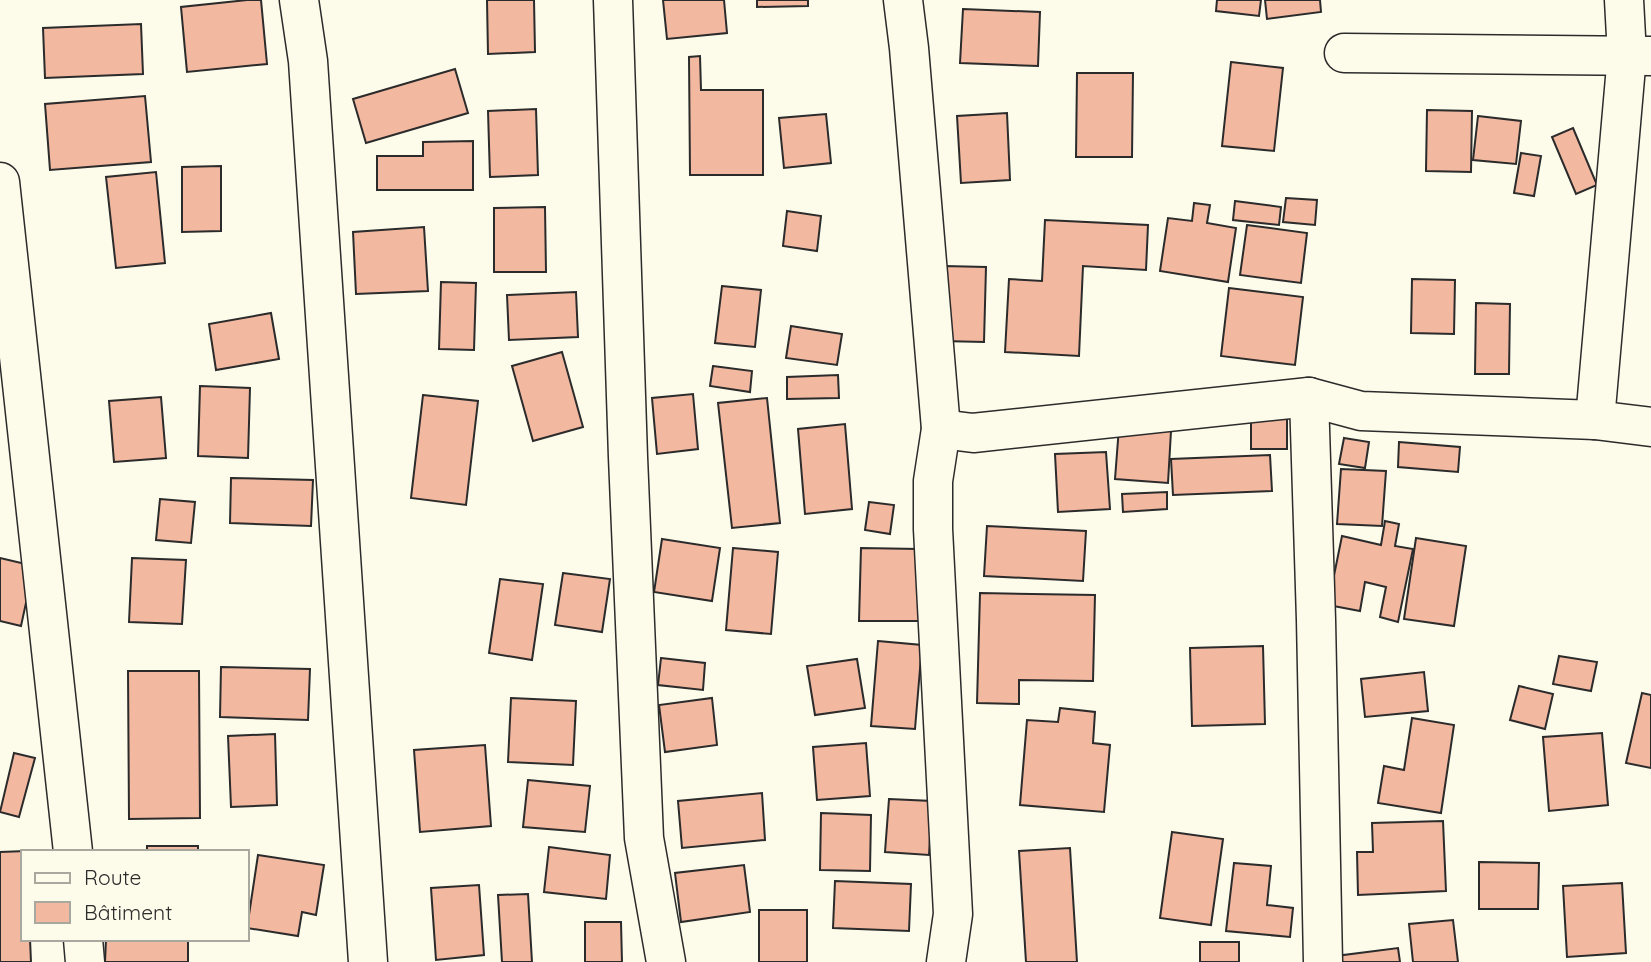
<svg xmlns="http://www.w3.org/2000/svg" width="1651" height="962" font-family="Quicksand,sans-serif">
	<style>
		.building { fill: #f2b8a0; stroke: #2b2b2b; stroke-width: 2 }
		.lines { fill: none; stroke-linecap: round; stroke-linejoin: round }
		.minor-casing { stroke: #2b2b2b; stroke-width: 41 }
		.minor { stroke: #fdfbea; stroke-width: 38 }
	</style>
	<rect width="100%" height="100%" fill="#fdfbea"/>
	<g class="building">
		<path d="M247,0H261L267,64L187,72L181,7Z"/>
		<path d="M487,0H534L535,52L488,54Z"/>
		<path d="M663,0H724L727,33L667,39Z"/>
		<path d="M757,0H808V6L757,7Z"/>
		<path d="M1217,0H1261L1259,16L1216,11Z"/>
		<path d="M1265,0H1320L1321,12L1267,19Z"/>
		<path d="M963,9L1040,12L1038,66L960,63Z"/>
		<path d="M141,24L143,74L45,78L43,28Z"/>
		<path d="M700,56L701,90H763V175H690L689,57Z"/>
		<path d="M1231,62L1283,68L1274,151L1222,146Z"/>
		<path d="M455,69L468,113L366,143L353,99Z"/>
		<path d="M1077,73H1133L1132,157H1076Z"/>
		<path d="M145,96L151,162L50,170L45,104Z"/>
		<path d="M536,109L538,175L490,177L488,111Z"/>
		<path d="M1427,110L1472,111L1471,172L1426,171Z"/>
		<path d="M1007,113L1010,180L961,183L957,116Z"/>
		<path d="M826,114L831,163L784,168L779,118Z"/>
		<path d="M1478,116L1521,121L1516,164L1473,160Z"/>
		<path d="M1573,128L1597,185L1576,194L1552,137Z"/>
		<path d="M473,141V190H377V156H423V142Z"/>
		<path d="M1521,153L1541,156L1534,196L1514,193Z"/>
		<path d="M221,166V231L182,232V167Z"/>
		<path d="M156,172L165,263L116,268L106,177Z"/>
		<path d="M1286,198L1317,200L1315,225L1283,222Z"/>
		<path d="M1235,201L1281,207L1279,225L1233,220Z"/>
		<path d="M1194,203L1210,205L1207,223L1236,228L1228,282L1160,271L1168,218L1192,221Z"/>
		<path d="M545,207L546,272H494V208Z"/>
		<path d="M787,211L821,216L817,251L783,246Z"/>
		<path d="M1045,220L1148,225L1146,270L1083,266L1079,356L1005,352L1009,279L1042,281Z"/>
		<path d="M1247,225L1307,233L1301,283L1240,275Z"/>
		<path d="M424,227L428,291L356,294L353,232Z"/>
		<path d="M944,266L986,267L984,342L942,341Z"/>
		<path d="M1412,279L1455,280L1454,334L1411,333Z"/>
		<path d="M441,282L476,283L474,350L439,349Z"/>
		<path d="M722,286L761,290L755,347L715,343Z"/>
		<path d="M1229,288L1303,297L1295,365L1221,356Z"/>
		<path d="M576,292L578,337L509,340L507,295Z"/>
		<path d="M1476,303L1510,304L1509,374H1475Z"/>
		<path d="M271,313L279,359L216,370L209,324Z"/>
		<path d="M791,326L842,334L837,365L786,358Z"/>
		<path d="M562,352L583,427L533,441L512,366Z"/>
		<path d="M713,366L752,371L750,392L710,386Z"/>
		<path d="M838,375L839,398L787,399V377Z"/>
		<path d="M200,386L250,388L248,458L198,456Z"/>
		<path d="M693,394L698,449L657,454L652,398Z"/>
		<path d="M423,395L478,401L466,505L411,498Z"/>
		<path d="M161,397L166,458L114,462L109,401Z"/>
		<path d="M767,398L780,523L732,528L718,403Z"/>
		<rect x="1251" y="418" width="36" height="31"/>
		<path d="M845,424L852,509L805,514L798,429Z"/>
		<path d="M1119,427L1171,431L1168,483L1115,479Z"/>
		<path d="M1344,438L1369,442L1365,468L1339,464Z"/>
		<path d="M1399,442L1460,447L1458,472L1398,467Z"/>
		<path d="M1106,452L1110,509L1058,512L1055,454Z"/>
		<path d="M1270,455L1272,491L1173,495L1171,459Z"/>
		<path d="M1341,469L1386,471L1382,526L1337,524Z"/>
		<path d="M231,478L313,480L311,526L230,523Z"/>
		<path d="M1167,492V509L1123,512L1122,494Z"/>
		<path d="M160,499L195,502L191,543L156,540Z"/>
		<path d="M869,502L894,505L890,534L865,530Z"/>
		<path d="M1385,521L1399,524L1395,546L1413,549L1398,622L1380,617L1386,587L1365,582L1360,611L1328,605L1342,536L1381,545Z"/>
		<path d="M987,526L1086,531L1083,581L984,576Z"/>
		<path d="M1416,538L1466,546L1454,626L1404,619Z"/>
		<path d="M662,539L720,548L712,601L654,592Z"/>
		<path d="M733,548L778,552L771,634L726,630Z"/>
		<path d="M861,548L919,549V621H859Z"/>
		<path d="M0,558L34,566L21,626L0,621Z"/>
		<path d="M132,558L186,560L182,624L129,622Z"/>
		<path d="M563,573L610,579L602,632L555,625Z"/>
		<path d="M500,579L543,584L532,660L489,653Z"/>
		<path d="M980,593L1095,595L1093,681L1019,680V704L977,703Z"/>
		<path d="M878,641L922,645L915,729L871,726Z"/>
		<path d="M1263,646L1265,724L1192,726L1190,648Z"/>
		<path d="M1559,656L1597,662L1591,691L1553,684Z"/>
		<path d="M661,658L705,663L703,690L658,685Z"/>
		<path d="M857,659L865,708L815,715L807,666Z"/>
		<path d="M221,667L310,669L308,720L220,717Z"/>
		<path d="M128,671H199L200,818L129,819Z"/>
		<path d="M1424,672L1428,711L1365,717L1361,679Z"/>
		<path d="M1519,686L1553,694L1545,729L1510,720Z"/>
		<path d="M1642,693L1651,695V768L1626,763Z"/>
		<path d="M511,698L576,701L573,765L508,762Z"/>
		<path d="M712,698L717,745L665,752L659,705Z"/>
		<path d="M1060,708L1095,712L1093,743L1110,745L1104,812L1020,805L1027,720L1058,722Z"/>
		<path d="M1412,718L1454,725L1441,813L1378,803L1384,766L1404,770Z"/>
		<path d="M1602,733L1608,805L1549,811L1543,737Z"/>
		<path d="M275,734L277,805L231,807L228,736Z"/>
		<path d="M866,743L870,796L817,800L813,747Z"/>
		<path d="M485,745L491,826L420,832L414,750Z"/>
		<path d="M14,753L35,758L19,817L0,812Z"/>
		<path d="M528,780L590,786L585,832L523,827Z"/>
		<path d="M762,793L765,840L682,848L678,801Z"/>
		<path d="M889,799L932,801L929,855L885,852Z"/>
		<path d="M821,813L871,815L870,871L820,870Z"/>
		<path d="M1443,821L1446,891L1358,895L1357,852H1373L1372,823Z"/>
		<path d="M1172,832L1223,839L1211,925L1160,918Z"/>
		<rect x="147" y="846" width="51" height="6"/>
		<path d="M549,847L610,855L606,899L544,892Z"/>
		<path d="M1070,848L1077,962H1026L1019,851Z"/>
		<path d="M26,851L23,852V939H30L31,962H0V852Z"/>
		<path d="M258,855L324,865L316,915L302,912L298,936L247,928Z"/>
		<path d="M1479,862L1539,863L1538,909H1479Z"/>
		<path d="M1234,863L1271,866L1267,905L1293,908L1290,937L1226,931Z"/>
		<path d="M744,865L750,912L681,922L675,873Z"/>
		<path d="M835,881L911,884L909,931L833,928Z"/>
		<path d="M1622,883L1626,953L1567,957L1563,886Z"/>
		<path d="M479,885L484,955L436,960L431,888Z"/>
		<path d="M528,894L532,962H502L498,895Z"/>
		<rect x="759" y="910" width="48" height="52"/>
		<path d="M1453,920L1458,962H1413L1409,924Z"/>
		<path d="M585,922H621L622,962H585Z"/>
		<path d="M106,939H188V962H105Z"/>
		<rect x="1200" y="942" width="39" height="20"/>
		<path d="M1398,948L1400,962H1336V956Z"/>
	</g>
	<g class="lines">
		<g class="minor-casing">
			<g id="minor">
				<path d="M299,0L308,61L368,962"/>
				<path d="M613,0L628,457L644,838L666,962"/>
				<path d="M903,0L909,48L941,429L933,481V529L953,914L946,962"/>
				<path d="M1344,53L1651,56"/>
				<path d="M0,182L73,852"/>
				<path d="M1309,397L1316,620L1323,962"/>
				<path d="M1595,420L1627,55L1624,0"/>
				<path d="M941,429L973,433L1309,397L1361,411L1595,420L1651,427"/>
				<path d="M83,939L85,962"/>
			</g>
		</g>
		<use href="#minor" class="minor"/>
	</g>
	<rect x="21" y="850" width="228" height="91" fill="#fdfbea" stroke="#a9a89e" stroke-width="2"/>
	<rect x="35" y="873" width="35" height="10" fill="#fdfbea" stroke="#a9a89e" stroke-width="2"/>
	<text x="84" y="885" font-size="21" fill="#2b2b2b">Route</text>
	<rect x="35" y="902" width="35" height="21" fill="#f2b8a0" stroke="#a9a89e" stroke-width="2"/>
	<text x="84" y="920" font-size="21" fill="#2b2b2b">Bâtiment</text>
</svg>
